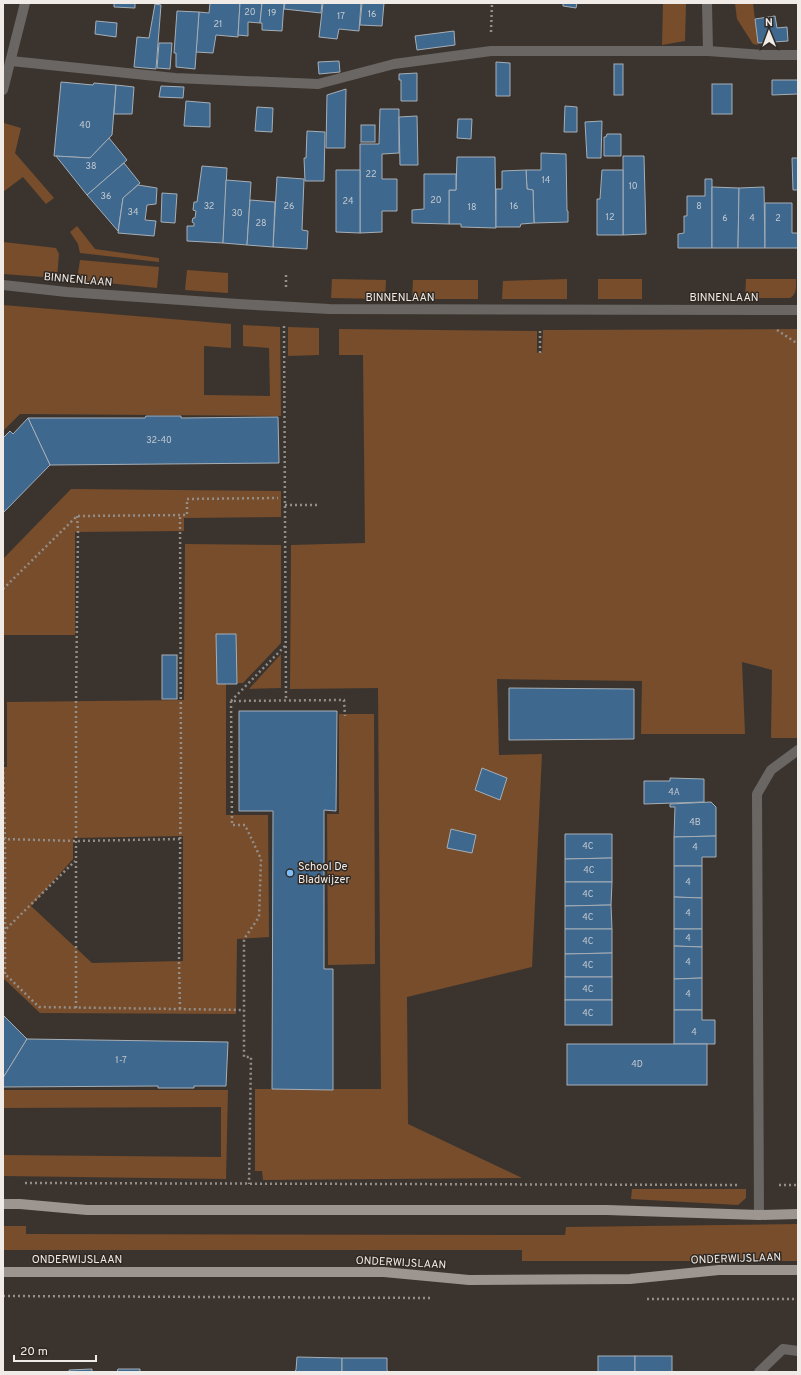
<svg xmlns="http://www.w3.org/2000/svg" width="801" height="1375" font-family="Overpass,sans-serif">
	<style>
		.green { fill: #774d2c; fill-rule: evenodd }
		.building { fill: #3e688e; stroke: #a6aeb6 }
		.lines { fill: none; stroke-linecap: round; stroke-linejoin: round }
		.path { stroke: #948e89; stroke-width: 2.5; stroke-dasharray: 2 3; stroke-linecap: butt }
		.minor { stroke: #6a6663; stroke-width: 10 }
		.major { stroke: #9d9590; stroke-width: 10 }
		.poi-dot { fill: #7dbef9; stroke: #312a24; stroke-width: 1.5 }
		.labels { text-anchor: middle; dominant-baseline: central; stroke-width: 3; stroke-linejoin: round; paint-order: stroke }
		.number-label { font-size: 9px; fill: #c4cad1 }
		.street-label { font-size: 11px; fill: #f0ebe7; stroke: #312a24 }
		.poi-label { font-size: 11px; fill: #f0ebe7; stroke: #312a24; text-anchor: start }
	</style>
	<rect width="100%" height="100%" fill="#3b342e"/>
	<g class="green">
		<path d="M663,3H686L685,41L662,45Z"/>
		<path d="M735,3H753L758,45L753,44L737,19Z"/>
		<path d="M4,123L21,128L15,153L54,198L46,204L23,177L3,192Z"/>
		<path d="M77,226L95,249L159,258V262L80,253L78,244L70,232Z"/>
		<path d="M3,242L56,248L59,254L57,278L3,274Z"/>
		<path d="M80,260L159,267L157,288L77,280Z"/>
		<path d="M187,270L228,273V293L185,290Z"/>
		<path d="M332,279L386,280L385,299L331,298Z"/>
		<path d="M567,279V299H502L503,281Z"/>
		<rect x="598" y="279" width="44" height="20"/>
		<path d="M746,279H796C796,287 797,294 790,298H745Z"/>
		<path d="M413,280H478V299H412Z"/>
		<path d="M3,305L231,324V348L204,346V395L270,396L269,348L243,346V325L280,327L281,416L20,414L3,431Z"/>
		<path d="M288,327L319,328V355L288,356Z"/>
		<path d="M339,329L537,331V353L542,352L543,330L798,329V738H771L772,670L742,662L745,734H641L642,681L497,679L499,755L542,754L532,967L407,997L408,1124L522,1178L263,1180L262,1171H255V1089H381L378,688L290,689L291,545L365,543L363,355H339Z"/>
		<path d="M71,489L281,491V517L184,518V531L75,532V635H3V559Z"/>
		<path d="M185,544L281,545V643L243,683H226V815H268L269,937L237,939L236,1014L40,1013L3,978V767H7V702L184,700ZM183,836V961L92,963L31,906L73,859V838Z"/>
		<path d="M281,654V688L249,689Z"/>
		<path d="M339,714H374L375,964L328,965L327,814H339Z"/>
		<path d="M3,1090H228L226,1179L3,1176V1155L221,1157V1107L3,1108Z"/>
		<path d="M632,1189H746V1198L738,1205L631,1199Z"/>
		<path d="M798,1224V1261H522V1250H3V1226H26V1234L565,1235L566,1227Z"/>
	</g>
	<g class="building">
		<path d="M114,3H135V8L114,7Z"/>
		<path d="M210,3H240L238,37L216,35L213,53L196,52L199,12L209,13Z"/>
		<path d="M240,3H262L260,23L248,22V36L238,35Z"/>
		<path d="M262,3H284L282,31L262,30V23H260Z"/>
		<path d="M285,3H322L321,13L284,9Z"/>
		<path d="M323,3H361L359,31L339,29L337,39L319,37Z"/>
		<path d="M362,3H384L382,26L360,25Z"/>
		<path d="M563,3H577L576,8L563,6Z"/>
		<path d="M155,4L161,5L156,69L134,67L137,37L149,38Z"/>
		<path d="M177,11L199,12L195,69L176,67V53H174Z"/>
		<path d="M775,16L777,28L787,27L788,41L758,43L755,19Z"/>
		<path d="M96,21L117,23L116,37L95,34Z"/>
		<path d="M454,31L455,45L417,50L415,36Z"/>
		<path d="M159,43H172L170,69L157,68Z"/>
		<path d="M339,61L340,72L319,74L318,62Z"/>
		<path d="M496,62L510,63V96H496Z"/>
		<rect x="614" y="64" width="9" height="31"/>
		<path d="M417,73V101H401V80H399V74Z"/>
		<path d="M772,80H798V94L772,95Z"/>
		<path d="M61,82L93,85L94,83L116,85L112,135L90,158L54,156Z"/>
		<rect x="712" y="84" width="20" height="30"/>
		<path d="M116,85L134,87L132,114H114Z"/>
		<path d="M161,86L184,87L183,98L159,97Z"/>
		<path d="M346,89L345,148H326L327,95Z"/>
		<path d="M186,101L210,103V127L184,126Z"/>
		<path d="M565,106L577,107V132H564Z"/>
		<path d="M257,107L273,108L272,132L255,131Z"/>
		<path d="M380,109H399V153L382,154V179H397V211H382V232L360,233V144H379Z"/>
		<path d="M417,116L418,165H400L399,117Z"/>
		<path d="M458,119H472L471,139L457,138Z"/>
		<path d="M602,121L601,158H587L585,122Z"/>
		<rect x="361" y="125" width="14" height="17"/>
		<path d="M307,131L325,132L324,181H305L304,158H306Z"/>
		<path d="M607,134H621V156H604V137H606Z"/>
		<path d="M109,138L127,160L87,195L56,156L90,158Z"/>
		<path d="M541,153L566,154L567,211H568V222L534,223L533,190L527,189L526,170H541Z"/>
		<path d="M623,156H644L646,234L623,235Z"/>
		<path d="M457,157H495L496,228L461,227V224H449V190H456Z"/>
		<path d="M792,158H798V190H793Z"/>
		<path d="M124,163L140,183L123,198L118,231L87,195Z"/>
		<path d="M202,166L227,168L223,243L187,241V226H194V223L192,222L193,218H195L196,211L193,210L194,202H197Z"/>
		<path d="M336,170H360V233L336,232Z"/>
		<path d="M526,170L527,189L533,190L534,223L521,224L520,227H496V189H502V171Z"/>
		<path d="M602,170H623V235H597V199H600Z"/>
		<path d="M424,174H456V190H449V224L412,223V210L424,209Z"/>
		<path d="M277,177L304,179L302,230L308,231L307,249L273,247Z"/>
		<path d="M705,179H712V248H678V234L684,233V216H687V196H705Z"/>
		<path d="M226,180L251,182L247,245L223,243Z"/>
		<path d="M138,185L157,188L156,204L147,205L145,220L156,221L154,236L118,233L123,198Z"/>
		<path d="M712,187L739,188L738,248H712Z"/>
		<path d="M764,187L765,248H738L739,188Z"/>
		<path d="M162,193L177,194L175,223L161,222Z"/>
		<path d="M250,200L275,202L273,247L247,245Z"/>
		<path d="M765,203H792V233H798V248H765Z"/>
		<path d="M146,416H181V418L278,417L279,463L50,465L28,418H145Z"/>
		<path d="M28,418L50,465L3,513V438L10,431L13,434Z"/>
		<path d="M216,634H236L237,684H217Z"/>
		<rect x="162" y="655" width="15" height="44"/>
		<path d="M509,688L634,689V739L509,740Z"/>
		<path d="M239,711H337L336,811L324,810V969H333V1090L272,1089L273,811H239Z"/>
		<path d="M482,768L507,778L500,800L475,790Z"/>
		<path d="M670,778L704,779V802L644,804V781H670Z"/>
		<path d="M711,802L716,807V836L674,837L675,807H670V804Z"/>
		<path d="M451,829L476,835L472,853L447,848Z"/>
		<path d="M565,834H612V858L565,859Z"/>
		<path d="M716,836V857H702V866H674V837Z"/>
		<path d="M612,858V882H565V859Z"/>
		<path d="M674,866H702V898L674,897Z"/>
		<path d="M565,882H612L611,905L565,906Z"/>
		<path d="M674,897L702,898V929H674Z"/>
		<path d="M611,905L612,929H565V906Z"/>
		<path d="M565,929H612V953L565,954Z"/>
		<path d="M674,929H702V947L674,946Z"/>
		<path d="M674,946L702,947V978L674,979Z"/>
		<path d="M612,953V977H565V954Z"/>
		<rect x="565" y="977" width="47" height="23"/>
		<path d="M702,978V1010H674V979Z"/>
		<rect x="565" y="1000" width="47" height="25"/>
		<path d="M674,1010H702V1020H715V1044H674Z"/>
		<path d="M3,1015L27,1039L3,1078Z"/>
		<path d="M27,1039L228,1042L226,1086H194V1088H158V1086L3,1087V1078Z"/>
		<rect x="567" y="1044" width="140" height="41"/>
		<rect x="598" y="1356" width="37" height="16"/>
		<rect x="635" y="1356" width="37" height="16"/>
		<path d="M297,1357L342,1358V1372H294L296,1370Z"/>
		<path d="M342,1358H387V1370L388,1372H342Z"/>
		<path d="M92,1369V1372H69V1370Z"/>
		<path d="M118,1369H140V1372H117Z"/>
	</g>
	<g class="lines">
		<g class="path">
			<path d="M491,32L492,3"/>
			<path d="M286,287V274"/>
			<path d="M284,326L286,700"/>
			<path d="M777,330L798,344"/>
			<path d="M540,353V328"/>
			<path d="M285,505H318"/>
			<path d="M3,589L77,516L187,515V499L278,498"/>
			<path d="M285,646L231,701L344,700L345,716"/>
			<path d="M231,701L232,825H245L261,859L259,917L244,939V1057H251L249,1184"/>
			<path d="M3,762L5,839V974"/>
			<path d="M3,839L76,841L180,839"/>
			<path d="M3,932L75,861"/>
			<path d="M3,972L39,1007L244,1010"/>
			<path d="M76,1008V701L78,531L77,516"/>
			<path d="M180,1009L179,961L181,765L180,515"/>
			<path d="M25,1183L740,1185"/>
			<path d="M779,1185H798"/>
			<path d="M3,1296L430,1298"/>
			<path d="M647,1299H798"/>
		</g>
		<g class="minor">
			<path d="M707,3L708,51"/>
			<path d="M11,61L175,78L318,84L394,64L491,51H708L765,55H798"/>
			<path d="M3,90L25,3"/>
			<path d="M3,285L67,292L238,304L329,309L798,310"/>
			<path d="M759,1215L757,794L771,770L798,750"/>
			<path d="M759,1372L783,1349L798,1351"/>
		</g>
		<g class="major">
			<path d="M3,1204H20L87,1210H607L759,1215L798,1214"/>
			<path d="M3,1272H384L469,1280L630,1279L719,1270H798"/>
		</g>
	</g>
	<circle class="poi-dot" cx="290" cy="873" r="4"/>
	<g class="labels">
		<g class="number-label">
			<text x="250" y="12">20</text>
			<text x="272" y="13">19</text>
			<text x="372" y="14">16</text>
			<text x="341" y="16">17</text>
			<text x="218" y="24">21</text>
			<text x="85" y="125">40</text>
			<text x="91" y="166">38</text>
			<text x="371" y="174">22</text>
			<text x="546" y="180">14</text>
			<text x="633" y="186">10</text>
			<text x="106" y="196">36</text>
			<text x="436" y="200">20</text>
			<text x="348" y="201">24</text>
			<text x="209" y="206">32</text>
			<text x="289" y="206">26</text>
			<text x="514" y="206">16</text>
			<text x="699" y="206">8</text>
			<text x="472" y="207">18</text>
			<text x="133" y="212">34</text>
			<text x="237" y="213">30</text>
			<text x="610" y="217">12</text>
			<text x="725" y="218">6</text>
			<text x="752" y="218">4</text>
			<text x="778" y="218">2</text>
			<text x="261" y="223">28</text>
			<text x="159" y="440">32-40</text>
			<text x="674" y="792">4A</text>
			<text x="695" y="822">4B</text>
			<text x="588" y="846">4C</text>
			<text x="695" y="847">4</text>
			<text x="589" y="870">4C</text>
			<text x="688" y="882">4</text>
			<text x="588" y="894">4C</text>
			<text x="688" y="913">4</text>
			<text x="588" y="917">4C</text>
			<text x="688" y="938">4</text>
			<text x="588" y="941">4C</text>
			<text x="688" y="962">4</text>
			<text x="588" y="965">4C</text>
			<text x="588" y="989">4C</text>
			<text x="688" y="994">4</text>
			<text x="588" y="1013">4C</text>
			<text x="694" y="1032">4</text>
			<text x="121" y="1060">1-7</text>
			<text x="637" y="1064">4D</text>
		</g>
		<g class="street-label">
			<text transform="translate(78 280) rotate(5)">BINNENLAAN</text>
			<text x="400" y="298">BINNENLAAN</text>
			<text x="724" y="298">BINNENLAAN</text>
			<text transform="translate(736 1259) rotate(-2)">ONDERWIJSLAAN</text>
			<text x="77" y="1260">ONDERWIJSLAAN</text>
			<text transform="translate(401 1263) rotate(3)">ONDERWIJSLAAN</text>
		</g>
		<g class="poi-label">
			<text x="298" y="867">School De<tspan x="298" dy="13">Bladwijzer</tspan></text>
		</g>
	</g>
	<rect width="801" height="1375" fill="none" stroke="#f0ebe7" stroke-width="8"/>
	<g transform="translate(769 32) rotate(359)" stroke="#312a24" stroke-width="3" paint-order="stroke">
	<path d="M0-3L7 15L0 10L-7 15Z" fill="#f0ebe7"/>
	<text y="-6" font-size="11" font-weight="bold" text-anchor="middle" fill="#f0ebe7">N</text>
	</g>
	<path d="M14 1355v6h82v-6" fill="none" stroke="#f0ebe7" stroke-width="2"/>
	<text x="20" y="1355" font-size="12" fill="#f0ebe7" stroke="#312a24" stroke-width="3" paint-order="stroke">20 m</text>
</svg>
